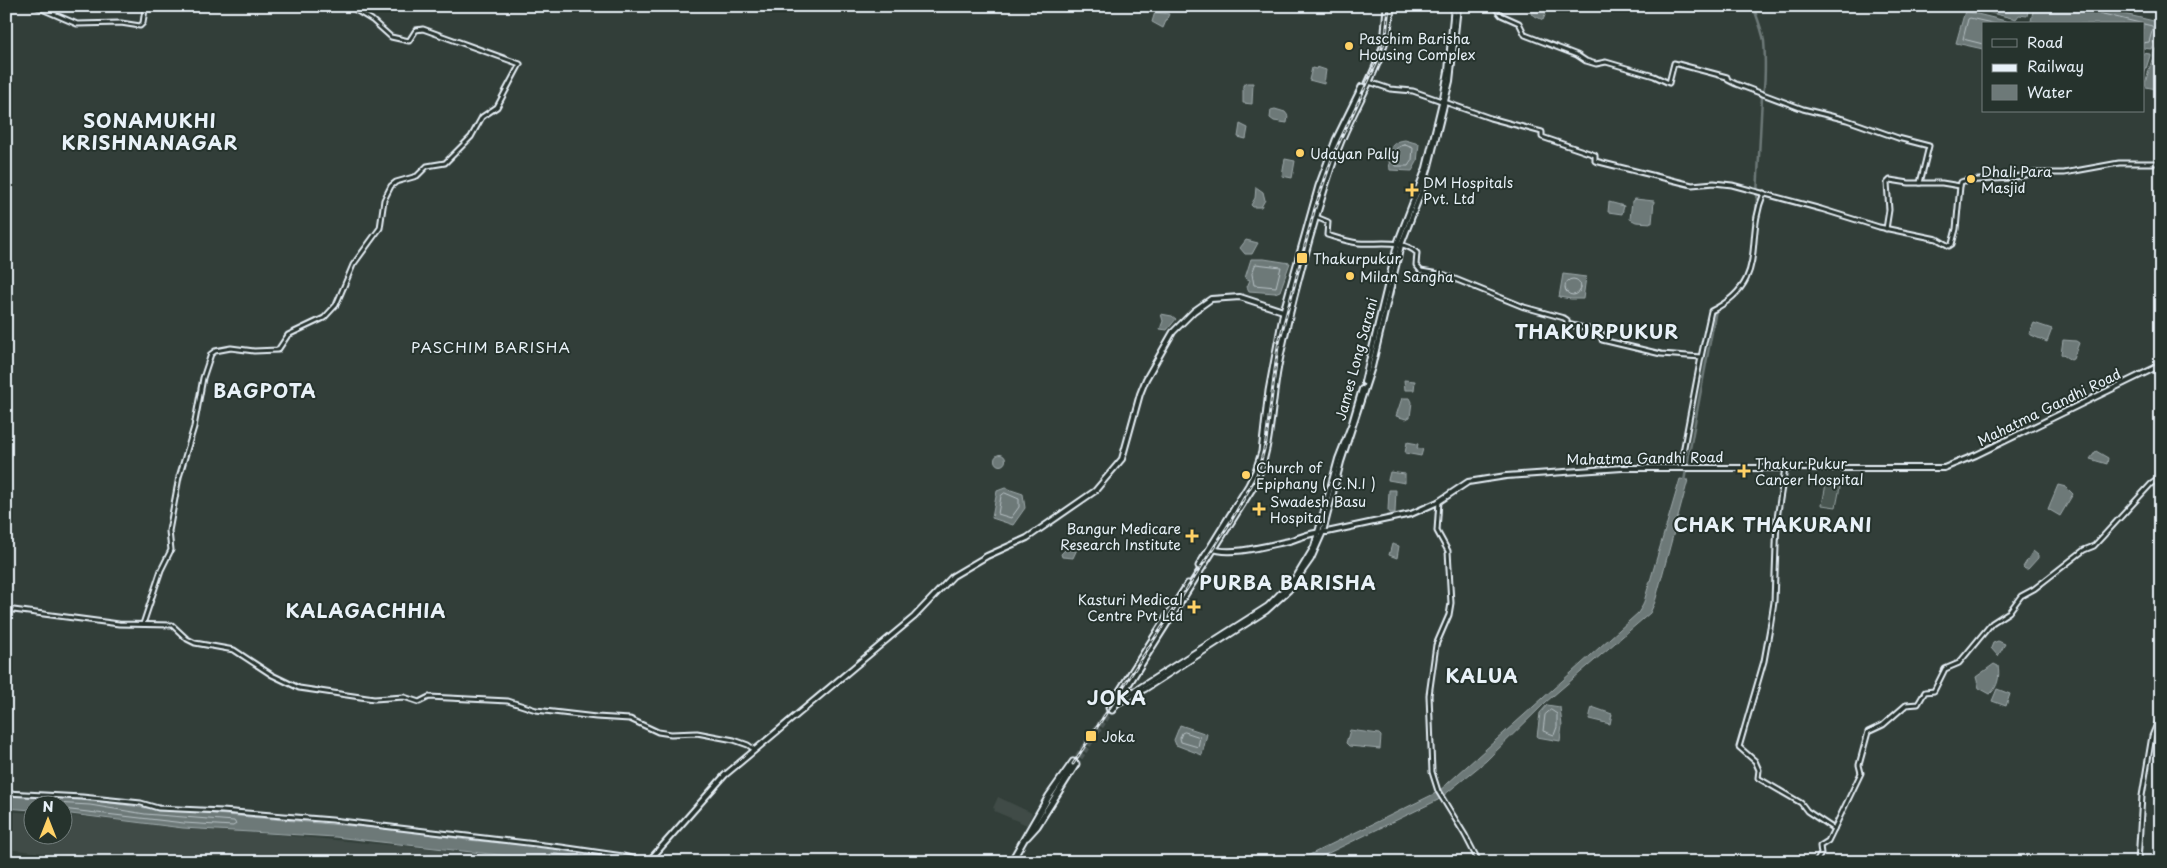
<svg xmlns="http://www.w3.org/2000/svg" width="2167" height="868" font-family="'Playpen Sans',sans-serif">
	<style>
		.built { fill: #3f4b46 }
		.green { fill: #495651; stroke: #98a4a4 }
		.water { fill: #6d7978; stroke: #9ea9ab }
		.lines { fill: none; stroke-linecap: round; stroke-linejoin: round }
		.shore { stroke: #b7c1c5; stroke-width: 1 }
		.canal { stroke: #6d7978; stroke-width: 2.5 }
		.trunk-tunnel { stroke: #4d5956; stroke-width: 5; stroke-dasharray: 5 2.5; stroke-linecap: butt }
		.tertiary-casing { stroke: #e8f1f8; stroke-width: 7 }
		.secondary-casing { stroke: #e8f1f8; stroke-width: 8 }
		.trunk-casing { stroke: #e8f1f8; stroke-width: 9 }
		.tertiary { stroke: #26332d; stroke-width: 3 }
		.secondary { stroke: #26332d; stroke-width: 4 }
		.trunk { stroke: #26332d; stroke-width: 5 }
		.rail-casing { stroke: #e8f1f8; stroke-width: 3 }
		.rail { stroke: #26332d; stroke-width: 1; stroke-dasharray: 4; stroke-linecap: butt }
		.poi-dot { fill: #ffd166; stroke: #26332d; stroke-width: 2 }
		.labels { text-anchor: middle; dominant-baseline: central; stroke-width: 4; stroke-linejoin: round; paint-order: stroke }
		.poi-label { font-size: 14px; fill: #e8f1f8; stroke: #26332d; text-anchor: start }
		.street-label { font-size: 14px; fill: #e8f1f8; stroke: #26332d }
		.neighbourhood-label { font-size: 15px; letter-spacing: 1px; fill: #e8f1f8; stroke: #26332d }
		.district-label { font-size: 19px; font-weight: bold; letter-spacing: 1px; fill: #e8f1f8; stroke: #26332d }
	</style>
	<rect width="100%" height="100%" fill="#323e39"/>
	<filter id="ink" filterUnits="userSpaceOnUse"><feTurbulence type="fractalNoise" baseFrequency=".02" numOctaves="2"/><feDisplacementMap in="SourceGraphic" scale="10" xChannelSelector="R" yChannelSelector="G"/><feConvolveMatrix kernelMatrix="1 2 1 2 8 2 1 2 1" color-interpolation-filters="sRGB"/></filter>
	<g filter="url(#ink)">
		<g class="built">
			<path d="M998,797L1032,813L1027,825L994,811L995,809L993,808Z"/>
			<path d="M6,811L32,813V836H62L63,815L522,857L525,862H72L63,855L6,849Z"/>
		</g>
		<path class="green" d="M1827,479L1841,482L1836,507L1822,505Z"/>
		<g class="water">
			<path d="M1535,6H1549L1543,20L1531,14Z"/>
			<path d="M2029,6L2027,16L2019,15L2016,19L1966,7Z"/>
			<path d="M2034,6H2090L2158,22L2160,24L2151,49L2143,48V24H2042L2031,21Z"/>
			<path d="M1965,11L2014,23L2015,24H1983V49L1956,43Z"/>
			<path d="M1155,12L1169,14L1163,28L1152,22Z"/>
			<path d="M2158,46L2161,47V90L2146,87L2145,83L2155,50Z"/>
			<path d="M2143,53L2150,54V56L2143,78Z"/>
			<path d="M1317,67L1326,70L1324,84L1309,80L1312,68L1316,69Z"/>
			<path d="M1247,83H1253L1252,104L1243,103V85Z"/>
			<path d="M1275,109L1285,112L1288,116L1287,123L1274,121L1270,118L1271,110Z"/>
			<path d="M1240,124L1248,128L1246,139L1238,137Z"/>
			<path d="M1405,140L1419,144L1417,162L1412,171L1390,170C1388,155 1387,142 1405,140Z"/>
			<path d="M1285,159L1295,161L1292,178L1282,176Z"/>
			<path d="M1256,187L1263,192L1265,200L1261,207H1253L1251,205L1255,198Z"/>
			<path d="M1635,199L1654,201L1652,223L1636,222L1630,219L1632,201Z"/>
			<path d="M1609,202L1624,206L1622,214L1608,212Z"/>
			<path d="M1246,240L1258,243L1252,254H1245L1240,248Z"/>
			<path d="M1251,259H1264L1290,263L1280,291L1275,293L1249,291L1247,287L1250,280L1245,278Z"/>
			<path d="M1563,274L1586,277L1583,299H1571L1559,297Z"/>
			<path d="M1161,314L1172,316L1176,319L1167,330L1160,329L1163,321Z"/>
			<path d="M2034,323L2052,329L2047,342L2029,334Z"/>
			<path d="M2063,340L2076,341L2079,343L2073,359L2071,360L2061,354Z"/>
			<path d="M1404,380L1415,381L1414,390H1405Z"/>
			<path d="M1402,398H1410L1412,402L1410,417L1406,419L1396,416Z"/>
			<path d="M1407,442L1418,444L1417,448L1423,449L1421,456L1405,453Z"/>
			<path d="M2096,451L2108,458L2107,464L2090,459Z"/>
			<circle cx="1000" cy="460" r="5.5"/>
			<path d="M1390,472L1405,474V483L1388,480Z"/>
			<path d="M1680,479L1688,480L1655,602L1650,613L1546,702L1486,761L1438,800L1312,861L1295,862L1438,792L1638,613L1643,605L1650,581Z"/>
			<path d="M2058,485L2066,487L2073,494L2060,516L2048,509Z"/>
			<path d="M1005,488L1023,494L1025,508L1013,525L992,518L997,491Z"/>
			<path d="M1389,490H1396L1395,513H1390L1388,510Z"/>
			<path d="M1075,541L1078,547L1073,558L1062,557L1061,554L1068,547V542Z"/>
			<path d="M1392,544L1399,546L1397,558L1389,555Z"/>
			<path d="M2033,551L2038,555V558L2028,569H2025L2023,567Z"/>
			<path d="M1998,641L2005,644L1998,656L1991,648L1993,643Z"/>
			<path d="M1994,664L1998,666C2000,676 1998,687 1990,694L1979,688L1976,677Z"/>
			<path d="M1997,689L2010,694L2006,706L1992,701Z"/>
			<path d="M1547,705L1560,707L1562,726L1560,741L1537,737L1540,713Z"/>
			<path d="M1592,707L1612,714L1610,724L1589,719Z"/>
			<path d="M1180,725L1207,734L1202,755L1176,745L1174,740Z"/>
			<path d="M1350,730L1379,734L1381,736L1380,749L1349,746L1346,743Z"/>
			<path d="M6,795L90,800L146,808L410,831L467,840L548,847L629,862H563L335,837L183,828L63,813L62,806H32V810L6,808Z"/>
		</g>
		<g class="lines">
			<g class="shore">
				<path d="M2095,6L2099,13L2152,26L2153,28L2149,42L2143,43"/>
				<path d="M1983,44L1963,39L1968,19L1970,18L1996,24"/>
				<path d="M1405,145L1413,148L1412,160L1408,166H1395C1391,157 1394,146 1405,145Z"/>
				<path d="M1256,264L1281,267L1276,287L1254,285L1252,274Z"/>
				<circle cx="1573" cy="287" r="8"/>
				<path d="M1005,493L1019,499V507L1011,518L998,514L1001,496Z"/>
				<path d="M1551,710L1557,714V727L1554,735L1543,731L1545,715Z"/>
				<path d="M1185,732L1200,737L1198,747L1181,742L1180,738L1182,733Z"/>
				<path d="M34,806L36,802L90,805L145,814L234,821L236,824L233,826L184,823L62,809"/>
				<path d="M551,862L550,855L552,853L601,862"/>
			</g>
			<g class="canal">
				<path d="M1753,6C1757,17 1762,30 1764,41C1765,53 1766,87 1762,97L1756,215"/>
				<path d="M1749,267L1753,237"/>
				<path d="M1735,292L1742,283"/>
				<path d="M1684,481L1716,310L1723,305"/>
			</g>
			<g class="trunk-tunnel">
				<path d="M1073,762L1105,715"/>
				<path d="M1076,764L1112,710"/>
			</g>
			<g class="tertiary-casing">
				<g id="tertiary">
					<path d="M35,6L77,24L121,23L140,26L143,23L145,9L162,6"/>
					<path d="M1494,6L1501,15L1519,23L1525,35L1577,55L1586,61L1596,64L1606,62L1654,76L1669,83L1674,63L1727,77L1728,80L1736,84L1803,109L1847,120L1898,138L1929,146L1920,183"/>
					<path d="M1369,82L1390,89L1413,91L1490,118L1542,132V137L1595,155V161L1692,185L1714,183L1732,185L1821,209L1879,227L1937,239L1949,246L1952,244L1956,229L1960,186"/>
					<path d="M1316,217L1328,222L1327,235C1337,238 1348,242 1358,243C1377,245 1402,238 1417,253L1416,265L1421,271L1445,275L1524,307L1564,318L1567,320V324L1601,332L1602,340L1661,354L1701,357L1680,468"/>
					<path d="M1886,229L1889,210L1887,183L1890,180L1909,183H1942L1960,186L1961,182L1964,181L2010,178L2035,173H2064L2119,163H2161"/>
					<path d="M1701,357L1711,311C1771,281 1743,241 1764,193"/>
					<path d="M1785,468L1777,518L1774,602L1770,628L1764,661L1739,747L1755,761L1759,770L1758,778L1801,803L1807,811L1834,829"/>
					<path d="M1439,501L1437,531L1448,551L1451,603L1449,615L1436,645L1429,695L1432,772L1438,791L1465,835L1479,862"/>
					<path d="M6,609L119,624L172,625L187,639L195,643L234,650L272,675L299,688L374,699L404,697L419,702L429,697L508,701L536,710L596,717L630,719L658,732L671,734L697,733L734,740L748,745L755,750"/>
					<path d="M143,624L161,570L171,550L169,531L179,477L194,427L203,378L211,354L215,351L231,348L254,351L278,350L288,335L324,318L336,305L353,265L380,228L384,200L391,186L396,182L417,176L427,166L445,163L471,137L482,117L497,107L520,64L423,29L416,30L409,41L391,37L372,20L349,6"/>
					<path d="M6,793L82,797L141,803L158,808L222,811L332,820L561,847L623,856L647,862"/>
					<path d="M1816,862L1821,854L1820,846L1828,841L1831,835L1861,773L1859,765L1868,732L1883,725L1906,705L1918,704L1925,692L1934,691L1945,669L1959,663L1992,623L2009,612L2021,596L2034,589L2084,550L2094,546L2151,484L2161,477"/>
					<path d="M2138,862L2142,796L2152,736L2161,714"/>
				</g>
			</g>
			<g class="secondary-casing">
				<g id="secondary">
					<path d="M1364,382L1398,241L1426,168L1443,98L1448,71L1454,6"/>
					<path d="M1211,548C1229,557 1269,545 1289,541C1302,537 1314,531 1327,532L1411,514L1438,502L1468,482L1506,476L1622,468H1944L1976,455L2161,365"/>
					<path d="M1124,688L1131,692L1136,690L1268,606L1296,577L1314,547L1338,459L1352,423L1362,389"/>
					<path d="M1118,703L1145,689L1266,611L1289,590L1311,559L1323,532L1341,462L1372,367L1401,245L1421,193L1429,166L1450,81L1458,6"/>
					<path d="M648,862L725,775L914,617L953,576L987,556L1027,538L1095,491L1122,459L1140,394L1146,379L1173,332L1194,311L1211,299L1240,297L1286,312"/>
				</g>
			</g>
			<g class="trunk-casing">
				<g id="trunk">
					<path d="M1385,33L1387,6"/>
					<path d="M1199,566L1249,485L1256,471L1262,452L1269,391L1284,311L1319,186L1336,140L1362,87"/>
					<path d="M1109,708L1188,584"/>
					<path d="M1112,710L1253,487C1272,450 1270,407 1278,366C1288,316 1301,267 1315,219C1324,191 1331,163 1343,136C1361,94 1389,53 1391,6"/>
					<path d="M1027,837L1037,826L1076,764"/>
					<path d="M1011,862L1049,796L1073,762"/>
				</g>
			</g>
			<use href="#tertiary" class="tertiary"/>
			<use href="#secondary" class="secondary"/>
			<use href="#trunk" class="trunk"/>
			<g class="rail-casing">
				<path id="rail" d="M1073,764L1231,521L1257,475L1266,442L1278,346L1315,208L1334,153L1379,58L1386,36L1389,6"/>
			</g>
			<use href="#rail" class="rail"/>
		</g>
	</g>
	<g class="poi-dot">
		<circle cx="1349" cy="46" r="5"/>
		<circle cx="1300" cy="153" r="5"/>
		<circle cx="1971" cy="179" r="5"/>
		<path d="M1409.5 182.5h5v5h5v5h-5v5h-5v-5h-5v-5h5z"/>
		<rect x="1296" y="252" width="12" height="12" rx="2.5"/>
		<circle cx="1350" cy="276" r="5"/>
		<path d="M1741.5 463.5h5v5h5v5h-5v5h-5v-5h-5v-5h5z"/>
		<circle cx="1246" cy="475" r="5"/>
		<path d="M1256.5 501.5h5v5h5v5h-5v5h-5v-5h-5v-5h5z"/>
		<path d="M1189.5 528.5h5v5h5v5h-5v5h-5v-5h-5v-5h5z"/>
		<path d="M1191.5 599.5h5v5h5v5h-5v5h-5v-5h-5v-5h5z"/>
		<rect x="1085" y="730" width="12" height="12" rx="2.5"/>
	</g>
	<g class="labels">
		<g class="poi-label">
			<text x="1359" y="38">Paschim Barisha<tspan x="1359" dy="16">Housing Complex</tspan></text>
			<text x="1310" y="153">Udayan Pally</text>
			<text x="1981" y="171">Dhali Para<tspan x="1981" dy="16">Masjid</tspan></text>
			<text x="1423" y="182">DM Hospitals<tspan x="1423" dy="16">Pvt. Ltd</tspan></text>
			<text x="1313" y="258">Thakurpukur</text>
			<text x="1360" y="276">Milan Sangha</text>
			<text x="1755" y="463">Thakur Pukur<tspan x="1755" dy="16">Cancer Hospital</tspan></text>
			<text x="1256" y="467">Church of<tspan x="1256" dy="16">Epiphany ( C.N.I )</tspan></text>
			<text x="1270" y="501">Swadesh Basu<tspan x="1270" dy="16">Hospital</tspan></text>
			<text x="1181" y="528" text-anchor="end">Bangur Medicare<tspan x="1181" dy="16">Research Institute</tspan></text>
			<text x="1183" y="599" text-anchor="end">Kasturi Medical<tspan x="1183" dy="16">Centre Pvt Ltd</tspan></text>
			<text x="1102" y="736">Joka</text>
		</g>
		<g class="street-label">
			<text transform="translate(1356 359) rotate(-75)">James Long Sarani</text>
			<text transform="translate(2049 407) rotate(-26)">Mahatma Gandhi Road</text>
			<text transform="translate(1645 458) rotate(-1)">Mahatma Gandhi Road</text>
		</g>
		<g class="neighbourhood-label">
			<text x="491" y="346">PASCHIM BARISHA</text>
		</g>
		<g class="district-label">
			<text x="150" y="120">SONAMUKHI<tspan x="150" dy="22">KRISHNANAGAR</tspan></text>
			<text x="1597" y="331">THAKURPUKUR</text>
			<text x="265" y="390">BAGPOTA</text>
			<text x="1773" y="524">CHAK THAKURANI</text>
			<text x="1288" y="582">PURBA BARISHA</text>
			<text x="366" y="610">KALAGACHHIA</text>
			<text x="1482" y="675">KALUA</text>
			<text x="1117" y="697">JOKA</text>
		</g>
	</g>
	<rect width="2167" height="868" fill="none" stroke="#26332d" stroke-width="25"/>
	<rect x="12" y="12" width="2142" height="843" fill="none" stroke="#e8f1f8" stroke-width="2" filter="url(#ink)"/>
	<rect x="1982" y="22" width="162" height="90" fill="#26332d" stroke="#747f7e"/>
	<rect x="1992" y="39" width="25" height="8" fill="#26332d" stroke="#747f7e"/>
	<text x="2027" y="48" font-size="15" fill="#e8f1f8">Road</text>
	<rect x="1992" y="64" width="25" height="8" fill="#e8f1f8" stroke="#747f7e"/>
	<text x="2027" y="72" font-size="15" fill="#e8f1f8">Railway</text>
	<rect x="1992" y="85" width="25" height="15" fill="#6d7978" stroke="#747f7e"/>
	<text x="2027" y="98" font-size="15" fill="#e8f1f8">Water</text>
	<g transform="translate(48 820)"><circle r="24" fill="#26332d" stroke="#747f7e"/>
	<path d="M0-4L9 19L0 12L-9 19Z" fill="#ffd166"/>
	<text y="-8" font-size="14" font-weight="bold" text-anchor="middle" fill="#e8f1f8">N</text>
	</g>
</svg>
